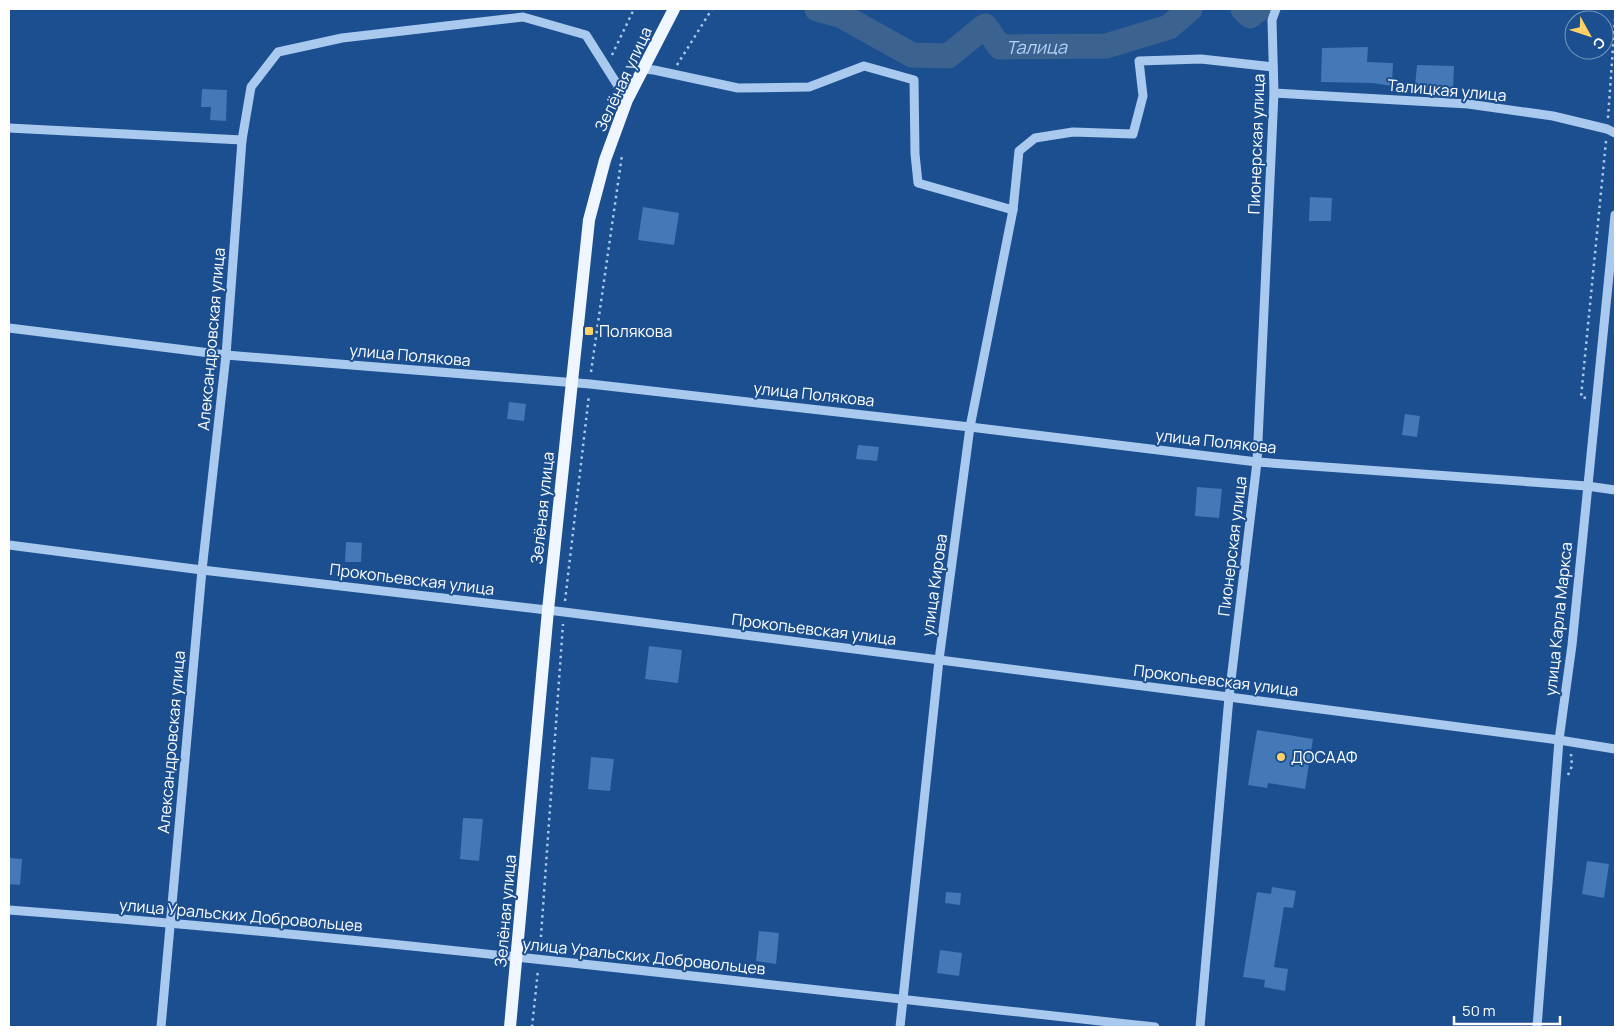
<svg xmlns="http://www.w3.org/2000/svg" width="1624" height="1036" font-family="Manrope,sans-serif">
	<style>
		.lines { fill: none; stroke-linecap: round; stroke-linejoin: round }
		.river { stroke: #3c6290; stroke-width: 25 }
		.building { fill: #4478b7 }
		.path { stroke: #a9c9ee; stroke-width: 2.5; stroke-dasharray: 2.5 4; stroke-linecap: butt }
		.minor { stroke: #a9c9ee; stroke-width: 9 }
		.major { stroke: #f0f6ff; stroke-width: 12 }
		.poi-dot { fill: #ffd166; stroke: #1b4f8f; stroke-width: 2 }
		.labels { text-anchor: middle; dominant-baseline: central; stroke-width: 4; stroke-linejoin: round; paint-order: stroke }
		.street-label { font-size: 16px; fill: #fff; stroke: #1b4f8f }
		.poi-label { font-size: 16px; fill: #fff; stroke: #1b4f8f; text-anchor: start }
		.water-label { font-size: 18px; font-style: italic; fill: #b5d3f5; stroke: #1b4f8f }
	</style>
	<rect width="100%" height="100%" fill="#1b4f8f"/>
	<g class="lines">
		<g class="river">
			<path id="s1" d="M817,9L842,16L912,55L948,56L985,26L1000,47L1106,46L1169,27L1190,9"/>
			<path d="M1243,9L1250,16L1259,9"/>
		</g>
	</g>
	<g class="building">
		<path d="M1368,47L1367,62L1393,63L1392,86L1372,83L1321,82L1322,48Z"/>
		<path d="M1417,65L1454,66L1453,88L1415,87Z"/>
		<path d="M202,89L227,90L226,121L210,120L211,107H201Z"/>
		<path d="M1310,197L1332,198L1331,221H1309Z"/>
		<path d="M643,207L679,213L674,245L638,240Z"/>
		<path d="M509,402L526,404L524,421L507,419Z"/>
		<path d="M1405,414L1420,416L1417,437L1402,435Z"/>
		<path d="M858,445L879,447L877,461L856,459Z"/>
		<path d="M1197,487L1222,489L1219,518L1195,516Z"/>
		<path d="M346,542L362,543L361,562H345Z"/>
		<path d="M649,646L682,650L678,683L645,679Z"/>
		<path d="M1257,730L1313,739L1305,789L1268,783L1267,788L1248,785Z"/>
		<path d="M591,757L614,759L610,791L588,789Z"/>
		<path d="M463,818L483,819L479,861L460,859Z"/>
		<path d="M9,858L22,859L20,885L9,884Z"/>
		<path d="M1587,861L1609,864L1604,898L1582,894Z"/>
		<path d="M1272,887L1296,891L1293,908L1284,907L1274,967L1288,969L1285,991L1264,987L1265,980L1243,977L1257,892L1271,894Z"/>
		<path d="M946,892L961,893L960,905L945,903Z"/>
		<path d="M759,931L779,933L776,964L756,961Z"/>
		<path d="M940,950L962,953L959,976L937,973Z"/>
	</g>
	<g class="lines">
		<g class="path">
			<path d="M612,55L634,9"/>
			<path d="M677,65L712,9"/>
			<path d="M1608,118L1615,19"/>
			<path d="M591,372L622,155"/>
			<path d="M1586,398L1581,397L1606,141"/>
			<path d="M565,601L589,395"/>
			<path d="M1568,775L1572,766L1571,754"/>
			<path d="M540,950L563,624"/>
			<path d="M532,1027L538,970"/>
		</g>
		<g class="minor">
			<path d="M643,69L654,70L738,88L809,87L864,66L914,80L915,154L918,183L1013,210"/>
			<path d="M1274,93L1468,104L1553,116L1607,129L1615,133"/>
			<path d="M9,128L242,140"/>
			<path d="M9,328L226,355L590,384L970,427L1257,462L1587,486L1615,490"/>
			<path d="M9,545L202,570L564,612L1229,697L1559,740L1615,749"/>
			<path d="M9,910C392,939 773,986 1155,1027"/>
			<path d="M161,1027L202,570L226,355L242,140L251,87L278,52L342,38L523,17L586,35L627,100"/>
			<path d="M900,1027L939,660L970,427L1013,210L1019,151L1035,138L1073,132L1133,134L1143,96L1139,61L1201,59L1273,67"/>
			<path d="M1200,1027L1229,697L1257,462L1274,93L1272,20L1276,9"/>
			<path d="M1537,1027L1559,740L1572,645L1615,215"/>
		</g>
		<path class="major" d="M510,1027L548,610L589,220L605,160L627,100L674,9"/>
	</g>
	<g class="poi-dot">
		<rect x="584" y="326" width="10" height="10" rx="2.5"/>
		<circle cx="1281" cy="757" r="5"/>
	</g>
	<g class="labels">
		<g class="street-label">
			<text transform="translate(623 79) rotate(-65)">Зелёная улица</text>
			<text transform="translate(1447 90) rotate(5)">Талицкая улица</text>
			<text transform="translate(1256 144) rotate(-88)">Пионерская улица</text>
			<text transform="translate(211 339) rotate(-85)">Александровская улица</text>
			<text transform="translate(410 355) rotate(5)">улица Полякова</text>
			<text transform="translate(814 394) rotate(6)">улица Полякова</text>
			<text transform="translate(1216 441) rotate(6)">улица Полякова</text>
			<text transform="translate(542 508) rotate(-84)">Зелёная улица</text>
			<text transform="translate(1232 546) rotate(-83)">Пионерская улица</text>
			<text transform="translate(412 579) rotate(7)">Прокопьевская улица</text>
			<text transform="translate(934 585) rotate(-82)">улица Кирова</text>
			<text transform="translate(1558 619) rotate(-84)">улица Карла Маркса</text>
			<text transform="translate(814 629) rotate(7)">Прокопьевская улица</text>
			<text transform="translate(1216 680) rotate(7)">Прокопьевская улица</text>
			<text transform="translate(171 742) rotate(-85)">Александровская улица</text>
			<text transform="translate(505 911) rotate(-85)">Зелёная улица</text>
			<text transform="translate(241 915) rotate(5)">улица Уральских Добровольцев</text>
			<text transform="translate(644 956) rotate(6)">улица Уральских Добровольцев</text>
		</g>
		<g class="poi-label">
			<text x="599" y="331">Полякова</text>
			<text x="1291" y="757">ДОСААФ</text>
		</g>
		<g class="water-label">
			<text stroke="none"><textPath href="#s1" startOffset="252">Талица</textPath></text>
		</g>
	</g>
	<rect width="1624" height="1036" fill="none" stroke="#ffffff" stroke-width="20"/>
	<g transform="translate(1589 35) rotate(130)"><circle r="24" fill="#1b4f8f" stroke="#7695bc"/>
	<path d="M0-4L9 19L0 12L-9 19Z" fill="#ffd166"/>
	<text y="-8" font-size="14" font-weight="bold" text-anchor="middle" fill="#ffffff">С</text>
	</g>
	<path d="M1454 1016v8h106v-8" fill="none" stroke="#ffffff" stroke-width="2.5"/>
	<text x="1462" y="1016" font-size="15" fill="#ffffff" stroke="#1b4f8f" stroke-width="4" paint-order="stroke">50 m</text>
</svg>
